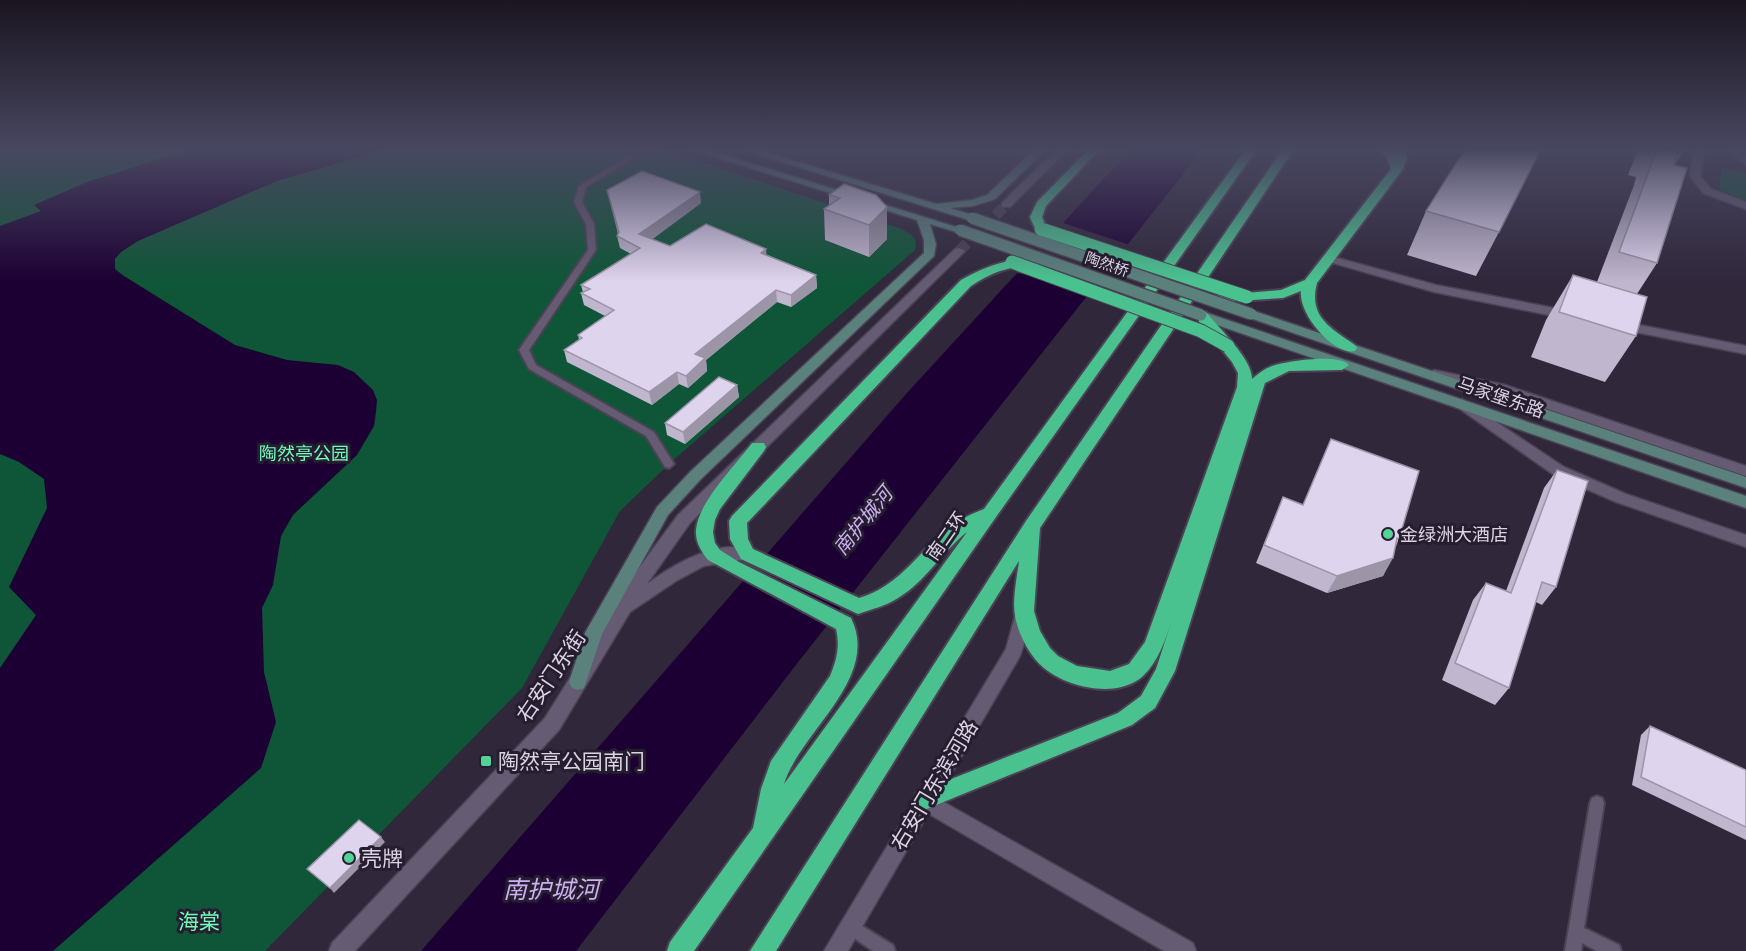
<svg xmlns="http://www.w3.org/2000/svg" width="1746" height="951" font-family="'PT Sans Narrow','Noto Sans SC',sans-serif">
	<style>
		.green { fill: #0f5638 }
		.water { fill: #1c0033 }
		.pier { fill: #30273b }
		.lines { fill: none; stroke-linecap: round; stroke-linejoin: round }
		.tertiary-tunnel { stroke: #4a4154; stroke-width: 11; stroke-dasharray: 11 6; stroke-linecap: butt }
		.service-casing { stroke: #4b4254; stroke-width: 4 }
		.minor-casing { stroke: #4b4254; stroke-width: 3 }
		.tertiary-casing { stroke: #4b4254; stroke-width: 3 }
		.secondary-casing { stroke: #4b4254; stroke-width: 3 }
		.trunk-casing { stroke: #4b4254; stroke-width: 4 }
		.service { fill: #655b72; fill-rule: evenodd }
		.minor { fill: #655b72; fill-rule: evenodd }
		.tertiary { fill: #655b72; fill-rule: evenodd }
		.secondary { fill: #5b817d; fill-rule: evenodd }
		.trunk { fill: #4ac290; fill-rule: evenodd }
		.secondary-bridge-casing { stroke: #4b4254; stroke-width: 14; stroke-linecap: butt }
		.trunk-bridge-casing { stroke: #4b4254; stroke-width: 15; stroke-linecap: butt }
		.secondary-bridge { stroke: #5b817d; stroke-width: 11 }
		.trunk-bridge { stroke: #4ac290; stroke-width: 13 }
		.wall { fill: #c0b6cd }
		.shaded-wall { fill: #9c94a7 }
		.building { fill: #dfd4ee; stroke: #9c94a7; stroke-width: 1.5 }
		.poi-dot { fill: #52d397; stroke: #261d30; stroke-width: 2 }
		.labels { text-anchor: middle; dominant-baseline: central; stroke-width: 6; stroke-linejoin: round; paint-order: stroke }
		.far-street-label { font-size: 15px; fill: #dbd5e2; stroke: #261d30 }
		.street-label { font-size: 18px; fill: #dbd5e2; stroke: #261d30 }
		.park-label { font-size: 18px; fill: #72fdba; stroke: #261d30 }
		.poi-label { font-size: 18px; fill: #dbd5e2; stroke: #261d30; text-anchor: start }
		.water-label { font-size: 20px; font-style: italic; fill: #ccb0f0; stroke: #261d30 }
		.near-street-label { font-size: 21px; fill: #dbd5e2; stroke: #261d30 }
		.near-poi-label { font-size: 21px; fill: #dbd5e2; stroke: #261d30; text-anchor: start }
		.near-park-label { font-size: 21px; fill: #72fdba; stroke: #261d30 }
		.near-water-label { font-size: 24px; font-style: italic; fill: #ccb0f0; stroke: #261d30 }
	</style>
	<rect width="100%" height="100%" fill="#30273b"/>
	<g class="green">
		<path d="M0,149H662L896,227C908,232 919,236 915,250L669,464L620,511L522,688L265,951H0Z"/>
		<path d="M1722,168L1746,173V201L1719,189Z"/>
	</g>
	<g class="water">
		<path d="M191,149H387L277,181L138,241L121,252L115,259V269L124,276L235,345L287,360L338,365L354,372L373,390L377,400L376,412L374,426L357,455L293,515L281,536L273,585L262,608L264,672L276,722L261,768L53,951H0V668L36,615L9,587L47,508L44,479L19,462L0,454V226L41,211L34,205L87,182Z"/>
		<path d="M1131,149H1203L799,661L576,951H421L906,394Z"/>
	</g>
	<path class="pier" d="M1060,222L1130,245L1090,297L1026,274L1013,273Z"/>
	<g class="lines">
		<path class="tertiary-tunnel" d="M959,251L1006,205"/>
		<g class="service-casing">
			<g id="service">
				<path d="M640,149H648L586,187L582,202L594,224L596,250L529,350L536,365L654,432L674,464L669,468L665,467L646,436L529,369L519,350L588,250L586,224L574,202L579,186Z"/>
				<path d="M1597,796L1602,798L1604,803L1584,928L1619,945L1621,951H1597L1582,943L1581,951H1565L1590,803L1592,798Z"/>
				<path d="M849,918L893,945L895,951H873L844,931L841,926L844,921Z"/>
			</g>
		</g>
		<g class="minor-casing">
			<g id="minor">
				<path d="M1695,149H1705L1700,176L1711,189L1746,202V209L1703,193L1690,176Z"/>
				<path d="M1724,149H1736L1746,156V164Z"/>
				<path d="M1330,256L1436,285L1569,311L1575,315L1569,319L1434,292L1326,261L1324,259Z"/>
				<path d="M1619,321L1746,346V354L1615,328L1613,325Z"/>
				<path d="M924,791L1193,943L1196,951H1164L917,807L914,800L917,793Z"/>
			</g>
		</g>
		<g class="tertiary-casing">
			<g id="tertiary">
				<path d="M1057,149H1068L1010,207H1002V203Z"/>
				<path d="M959,248L965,251L963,253L690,523L647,584C674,564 718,538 753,550L755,554L753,558L704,566L676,581L630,612L559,730L355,951H329L332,943L545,718L636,572L678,515L955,249Z"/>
				<path d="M1434,370L1505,385L1746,466V476L1497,392L1429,377L1427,374Z"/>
				<path d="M1462,399L1564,467L1626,494L1746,535V547L1616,502L1554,475L1457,407L1455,404Z"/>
				<path d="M1024,609L1030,611L1033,616L1020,656L848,951H824L1006,649L1015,616L1018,611Z"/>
			</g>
		</g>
		<g class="secondary-casing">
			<g id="secondary">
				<path d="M689,149H705L966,230L960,233L930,224L936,244L934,256L701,479L668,515L602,634L584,688L578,690L572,688L569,682L585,633L657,507L691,471L924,253V240L917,220Z"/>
				<path d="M740,149H756L936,204L972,200L987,195L1035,149H1046L995,199L973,206L950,208L976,216L977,218L972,221Z"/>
				<path d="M1251,310L1746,477V488L1247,317L1245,314Z"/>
				<path d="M1201,311L1746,496V508L1197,318L1195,315L1197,312Z"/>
			</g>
		</g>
		<g class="trunk-casing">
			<g id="trunk">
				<path d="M1089,149H1100L1046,206L1042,217L1047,228L1057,241L1051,245C1040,241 1034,227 1030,217L1037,202Z"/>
				<path d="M1246,149H1257L996,517L694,951H667L670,942L753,828L761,789L771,761L830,676C837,659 840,646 836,629L708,560C701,551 695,541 696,530C698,502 736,465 752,443H764L766,447L764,451L720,509L715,520L713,532L715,543L720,550L739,562L851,618C881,678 800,732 784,784L967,532C942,552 925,582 898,598C886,606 872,609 858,614L741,559L730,539L729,521L732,516L961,280C992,262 1025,253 1061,262L1062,265C1054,273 1032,266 1020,267C1002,268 986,276 971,286L747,523L748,539L753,549L859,598C897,587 915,557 943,532C956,521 969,515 984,509Z"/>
				<path d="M1283,149H1294L1040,528L1034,611L1040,631L1050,648L1058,656L1077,666L1110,671L1129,664L1145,642L1237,387L1238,373L1232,362L1196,318L1194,315L1196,312H1206C1218,327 1253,360 1252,379C1258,374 1264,369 1272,366C1286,361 1339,353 1349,365L1342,370L1289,371L1265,383L1175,671L1155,708L1132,725L924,810L916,807L913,800L916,793L1118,713L1141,696L1156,669L1171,623C1165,641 1158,662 1143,676C1118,699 1068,688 1044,668C1030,657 1018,634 1015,616C1012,599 1017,578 1019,561L776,951H750L1026,521Z"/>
				<path d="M1377,149H1404L1407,157L1403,169L1317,283C1308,317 1331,328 1355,345L1357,348L1355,351C1334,356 1298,314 1301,291L1283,298L1206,303L1204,300L1211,296L1281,290L1305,280L1391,169L1386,156Z"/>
			</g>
		</g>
		<use href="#service" class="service"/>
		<use href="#minor" class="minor"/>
		<use href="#tertiary" class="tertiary"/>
		<use href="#secondary" class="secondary"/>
		<use href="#trunk" class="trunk"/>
		<g class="secondary-bridge-casing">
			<g id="secondary-bridge">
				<path d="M972,218L1251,314"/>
				<path d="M960,230L1201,315"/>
			</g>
		</g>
		<g class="trunk-bridge-casing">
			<g id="trunk-bridge">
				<path d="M1041,229L1247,297"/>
				<path d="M1012,262L1201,331L1228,346"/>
			</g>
		</g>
		<use href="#secondary-bridge" class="secondary-bridge"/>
		<use href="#trunk-bridge" class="trunk-bridge"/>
	</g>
	<g class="wall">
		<path d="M1638,149H1685L1675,165L1657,263L1637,294L1636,336L1605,382L1531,357L1546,320L1573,275L1597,282L1634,185L1636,177L1628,175Z"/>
		<path d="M607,190L701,203L652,239L670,246L767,255L816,275L817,288L791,307L777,302L706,360L707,371L688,388L679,384L652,405L567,362L564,350L579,339L578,335L605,316L584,305L581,293L583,292L581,285L631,254L620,248L617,236L618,234Z"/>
		<path d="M829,195L887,207V239L869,257L825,240L824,209L829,205Z"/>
		<path d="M1426,211L1499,232L1476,276L1407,255Z"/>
		<path d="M737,385L739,397L685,444L667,435L665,423Z"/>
		<path d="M1557,470L1556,587L1542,605L1536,602L1509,688L1495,705L1442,680L1473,600L1486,583L1506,591L1544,488Z"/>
		<path d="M1283,497L1399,539L1383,576L1327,593L1256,563Z"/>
		<path d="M1650,726L1746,770V840L1632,785L1641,735Z"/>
	</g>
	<g class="shaded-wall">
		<path d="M700,192L701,203L642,247L639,234Z"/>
		<path d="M887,207V239L869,257V225Z"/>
		<path d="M766,249L767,261L761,253Z"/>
		<path d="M816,275L817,288L791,307V295Z"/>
		<path d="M776,290L777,302L706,360L707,371L688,388L686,376L695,354Z"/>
		<path d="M677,372L679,384L652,405L649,392Z"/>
		<path d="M737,385L739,397L685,444L683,432Z"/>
		<path d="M1393,558L1383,576L1327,593L1337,576Z"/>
		<path d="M381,837L385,842L334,893L330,888Z"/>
	</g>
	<g class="building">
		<path d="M1465,149H1541L1499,232L1426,211Z"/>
		<path d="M1657,149H1679L1674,165L1687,168L1657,263L1619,252Z"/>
		<path d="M642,171L700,192L639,234L670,246L706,224L766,249L761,253L816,275L791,295L776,290L695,354L705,358L686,376L677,372L649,392L564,350L582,338L578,335L614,310L581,293L590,289L581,285L640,248L617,236L619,232L607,190Z"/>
		<path d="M844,184L876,195L887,207L869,225L824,209L840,198L829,195Z"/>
		<path d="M1573,275L1647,297L1636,336L1559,312Z"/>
		<path d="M719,377L737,385L683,432L665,423Z"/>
		<path d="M1331,439L1419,471L1399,539L1397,538L1393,558L1337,576L1264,545L1283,497L1303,505Z"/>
		<path d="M1557,470L1588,481L1556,587L1542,582L1509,688L1455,663L1486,583L1511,593Z"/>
		<path d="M1650,726L1746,770V827L1641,777Z"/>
		<path d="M359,820L381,837L330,888L307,869Z"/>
	</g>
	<linearGradient id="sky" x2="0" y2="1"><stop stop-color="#1a1520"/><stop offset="0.53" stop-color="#484760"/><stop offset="1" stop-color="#484760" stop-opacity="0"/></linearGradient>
	<rect width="1746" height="282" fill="url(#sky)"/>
	<g class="poi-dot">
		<circle cx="1388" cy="534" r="6"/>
		<rect x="480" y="755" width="12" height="12" rx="3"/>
		<circle cx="349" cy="858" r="6"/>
	</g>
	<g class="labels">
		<g class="far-street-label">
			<text transform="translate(1107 264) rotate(19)">陶然桥</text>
		</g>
		<g class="street-label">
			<text transform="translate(1501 397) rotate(19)">马家堡东路</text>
			<text transform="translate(946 536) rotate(-55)">南二环</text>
		</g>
		<g class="park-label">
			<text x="304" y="453">陶然亭公园</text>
		</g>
		<g class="poi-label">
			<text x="1400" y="534">金绿洲大酒店</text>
		</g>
		<g class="water-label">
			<text transform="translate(863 521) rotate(-51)">南护城河</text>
		</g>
		<g class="near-street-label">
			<text transform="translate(551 676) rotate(-56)">右安门东街</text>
			<text transform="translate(934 785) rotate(-59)">右安门东滨河路</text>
		</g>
		<g class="near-poi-label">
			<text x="498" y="761">陶然亭公园南门</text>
			<text x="361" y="858">壳牌</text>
		</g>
		<g class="near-park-label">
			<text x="199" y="921">海棠</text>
		</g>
		<g class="near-water-label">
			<text x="551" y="889">南护城河</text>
		</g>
	</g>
</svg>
